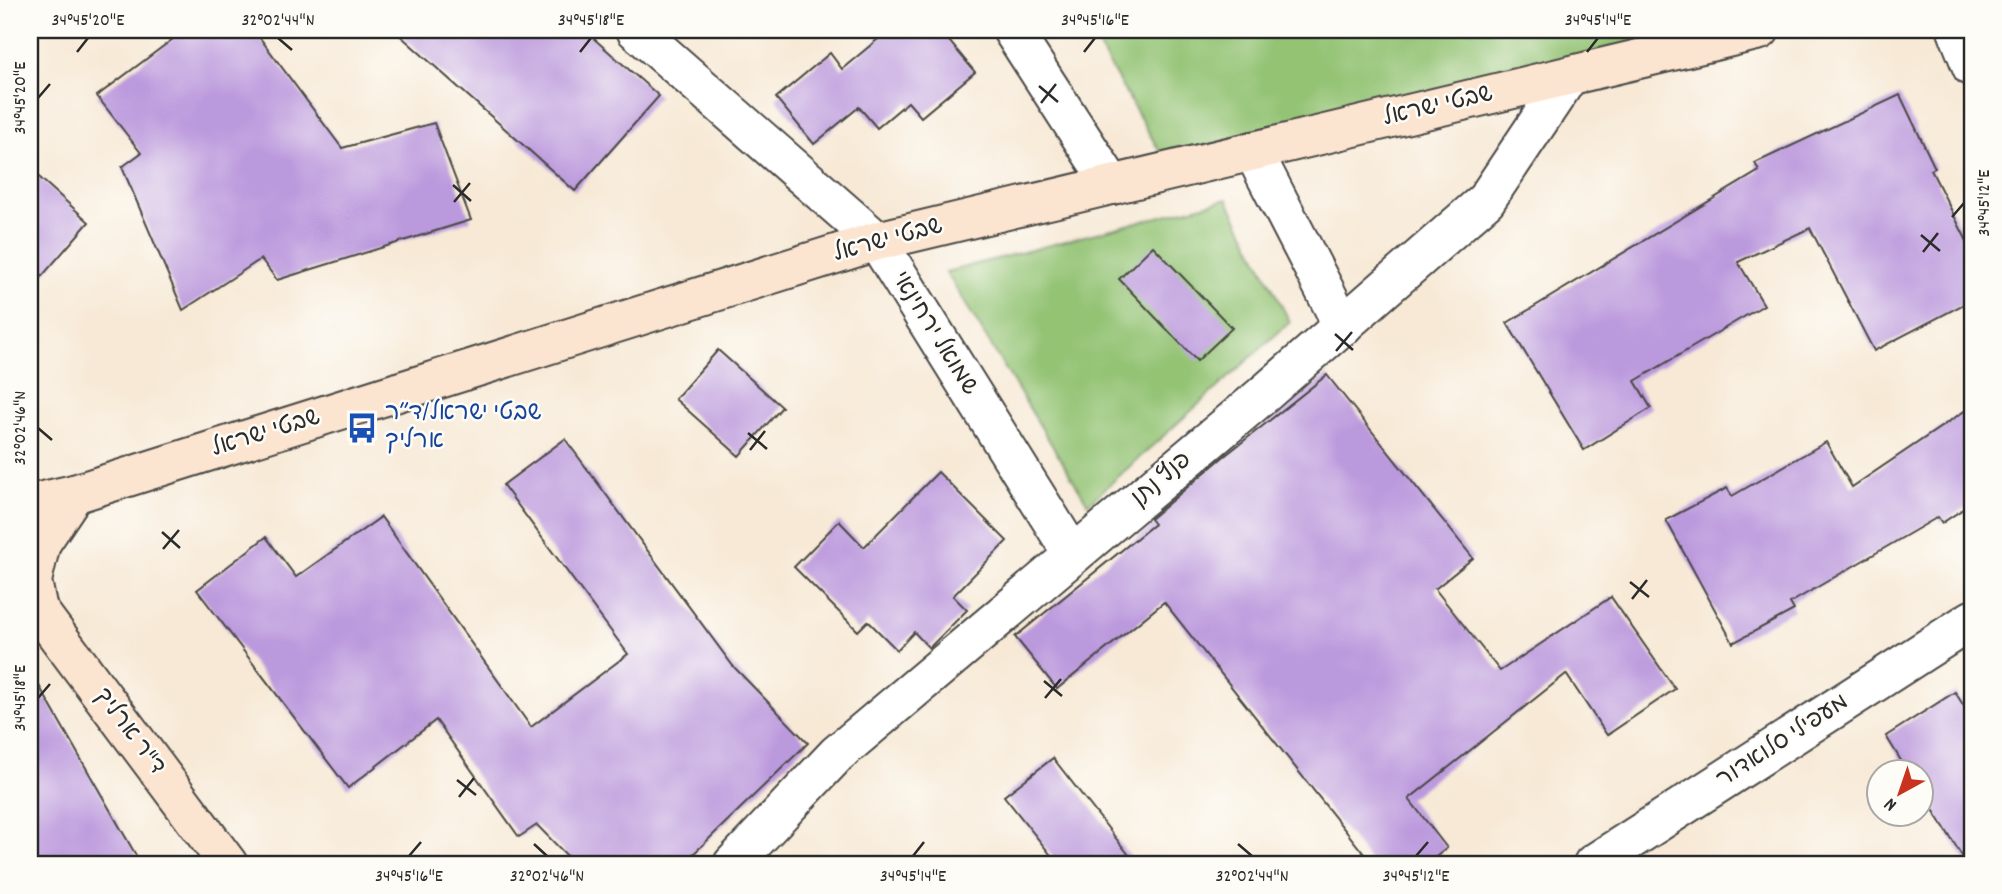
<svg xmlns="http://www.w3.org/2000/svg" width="2002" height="894" font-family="Dekko,'Playpen Sans Hebrew',sans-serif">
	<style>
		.green { fill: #93c373; stroke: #5f774f; stroke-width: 2 }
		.building { fill: #b9d }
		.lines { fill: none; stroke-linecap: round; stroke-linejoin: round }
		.street-casing { stroke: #4a4845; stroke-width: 42 }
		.secondary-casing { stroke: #4a4845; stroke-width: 42 }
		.street { stroke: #fff; stroke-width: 38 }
		.secondary { stroke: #fce5d0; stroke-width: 38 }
		.ticks { fill: none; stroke: #2b2b2b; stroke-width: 2.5 }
		.labels { text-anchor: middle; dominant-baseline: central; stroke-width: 5; stroke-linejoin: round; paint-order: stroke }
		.street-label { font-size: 24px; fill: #2b2b2b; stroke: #fdfcf7 }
		.transit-label { font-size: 24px; fill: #164399; stroke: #fdfcf7; text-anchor: start }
		.neatline { fill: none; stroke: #2b2b2b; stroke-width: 2.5 }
		.ticks-label { font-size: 18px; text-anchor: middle; fill: #2b2b2b }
	</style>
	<rect width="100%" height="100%" fill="#fdfcf7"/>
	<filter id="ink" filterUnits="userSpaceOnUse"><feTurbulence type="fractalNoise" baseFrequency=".0143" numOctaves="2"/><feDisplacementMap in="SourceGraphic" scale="14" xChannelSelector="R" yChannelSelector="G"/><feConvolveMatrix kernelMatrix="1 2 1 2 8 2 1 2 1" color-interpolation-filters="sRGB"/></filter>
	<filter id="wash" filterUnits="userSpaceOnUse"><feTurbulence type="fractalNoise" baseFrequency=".00686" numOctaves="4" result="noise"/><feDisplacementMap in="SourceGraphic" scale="28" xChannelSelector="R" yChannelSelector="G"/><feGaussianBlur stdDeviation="1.57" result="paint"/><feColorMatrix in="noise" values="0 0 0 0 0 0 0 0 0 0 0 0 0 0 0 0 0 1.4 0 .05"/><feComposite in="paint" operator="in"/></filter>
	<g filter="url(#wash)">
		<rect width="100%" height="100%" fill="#f7e9d6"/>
		<g class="green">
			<path d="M1089,30H1683L1163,157Z"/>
			<path d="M1227,199L1290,322L1088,504L946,272Z"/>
		</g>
		<g id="blocks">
			<g class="building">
				<path d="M185,30H254L342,148L434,123L471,220L277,280L261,259L183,310L122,167L141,153L97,96Z"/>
				<path d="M394,30H584L659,96L575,191Z"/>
				<path d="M889,30H940L975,72L921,117L908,102L877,128L859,107L814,144L776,98L830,53L842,69Z"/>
				<path d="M1900,95L1935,168L1931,170L1972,251V300L1874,351L1810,228L1738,262L1764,305L1635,381L1651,408L1584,450L1507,323L1759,171L1755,163Z"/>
				<path d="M30,169L89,222L30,290Z"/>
				<path d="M1153,246L1232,328L1197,361L1119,279Z"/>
				<path d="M718,350L782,407L739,456L675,399Z"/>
				<path d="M1327,375L1473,558L1435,589L1500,671L1611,597L1675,689L1607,735L1566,674L1409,799L1447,848L1427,864H1372L1164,602L1057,689L1015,637L1154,524L1150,519L1222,458Z"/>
				<path d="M1972,406V503L1942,523L1938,517L1790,603L1794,610L1733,643L1666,520L1727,488L1732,496L1826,442L1852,487Z"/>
				<path d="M565,439L733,666L808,743L683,864H575L537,825L519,837L436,720L348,788L197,590L266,537L296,577L381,517L531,727L628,654L503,485Z"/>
				<path d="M938,472L1007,541L953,596L967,610L929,648L914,632L897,650L868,621L858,631L794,567L839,521L864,547Z"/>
				<path d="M30,670L141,864H30Z"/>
				<path d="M1955,692L1972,719V864H1967L1922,792V772H1908L1886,736Z"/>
				<path d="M1053,758L1136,864H1058L1004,796Z"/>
			</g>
		</g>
	</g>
	<g filter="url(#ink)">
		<use href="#blocks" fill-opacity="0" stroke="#4a4845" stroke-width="2"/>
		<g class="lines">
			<g class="street-casing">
				<g id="street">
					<path d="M636,30L877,241L1073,555"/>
					<path d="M1012,30L1112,185"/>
					<path d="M1957,30L1972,67"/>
					<path d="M1253,151L1343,326"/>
					<path d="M733,864L837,754L1263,395L1486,200L1569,76"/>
					<path d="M1593,864L1972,620"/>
				</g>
			</g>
			<g class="secondary-casing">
				<g id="secondary">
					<path d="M30,504L74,494L877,241L1760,30"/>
					<path d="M30,599L228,864"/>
					<path d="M38,610L32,581L41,543L74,494"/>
				</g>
			</g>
			<use href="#street" class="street"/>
			<use href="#secondary" class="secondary"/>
		</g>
	</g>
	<path class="ticks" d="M278,38L292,50M77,52L88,38M580,52L591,38M1084,52L1095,38M1587,52L1598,38M1039,86L1058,102M38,98L50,84M1041,103L1056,84M453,185L471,201M454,202L470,183M1952,217L1964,203M1921,235L1940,251M1923,252L1938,233M1335,334L1353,350M1336,351L1352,332M38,428L52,440M748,433L767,449M750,450L765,431M162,532L180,548M163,549L179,530M1630,582L1649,597M1632,599L1647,580M1044,681L1062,696M38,698L50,684M1045,698L1061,679M457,780L476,795M459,797L474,778M534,844L547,856M1238,844L1252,856M409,856L421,842M913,856L924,842M1416,856L1428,842"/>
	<defs>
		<g id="bus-bare" transform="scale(2.415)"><path d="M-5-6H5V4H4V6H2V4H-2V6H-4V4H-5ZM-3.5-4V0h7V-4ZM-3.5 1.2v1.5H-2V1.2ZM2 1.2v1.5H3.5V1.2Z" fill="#1a4fb4" stroke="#fdfcf7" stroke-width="2.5" paint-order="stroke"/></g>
	</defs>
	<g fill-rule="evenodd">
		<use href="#bus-bare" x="362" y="428"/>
	</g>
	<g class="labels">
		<g class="street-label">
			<text transform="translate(1438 107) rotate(-13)">שבטי ישראל</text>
			<text transform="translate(888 241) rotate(-15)">שבטי ישראל</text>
			<text transform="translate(934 334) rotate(58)">שמואל ירחינאי</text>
			<text transform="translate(266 434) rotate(-17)">שבטי ישראל</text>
			<text transform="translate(1162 480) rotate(-40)">פנץ נתן</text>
			<text transform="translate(129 732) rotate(53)">ד"ר ארליך</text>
			<text transform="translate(1783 742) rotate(-33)">מעפילי סלואדור</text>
		</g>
		<g class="transit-label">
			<text x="385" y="414">שבטי ישראל/ד״ר<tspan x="385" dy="28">ארליך</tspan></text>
		</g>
	</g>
	<rect width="2002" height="894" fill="none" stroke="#fdfcf7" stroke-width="77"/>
	<g transform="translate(1900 793) rotate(220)"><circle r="33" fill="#fdfcf7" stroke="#a9a8a5" stroke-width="2"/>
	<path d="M0-5L12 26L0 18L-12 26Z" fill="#c8321e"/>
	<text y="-10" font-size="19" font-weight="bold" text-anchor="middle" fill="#2b2b2b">N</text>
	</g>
	<rect x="38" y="38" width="1926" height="818" class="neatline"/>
	<g class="ticks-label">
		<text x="88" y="25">34°45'20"E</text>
		<text x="278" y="25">32°02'44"N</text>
		<text x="591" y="25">34°45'18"E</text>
		<text x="1095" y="25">34°45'16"E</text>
		<text x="1598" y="25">34°45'14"E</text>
		<text transform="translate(19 98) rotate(-90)" y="6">34°45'20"E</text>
		<text transform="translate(1983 203) rotate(-90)" y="6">34°45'12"E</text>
		<text transform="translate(19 428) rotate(-90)" y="6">32°02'46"N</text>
		<text transform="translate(19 698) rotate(-90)" y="6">34°45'18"E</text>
		<text x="409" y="881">34°45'16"E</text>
		<text x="547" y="881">32°02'46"N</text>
		<text x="913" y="881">34°45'14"E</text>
		<text x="1252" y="881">32°02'44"N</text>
		<text x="1416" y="881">34°45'12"E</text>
	</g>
</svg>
